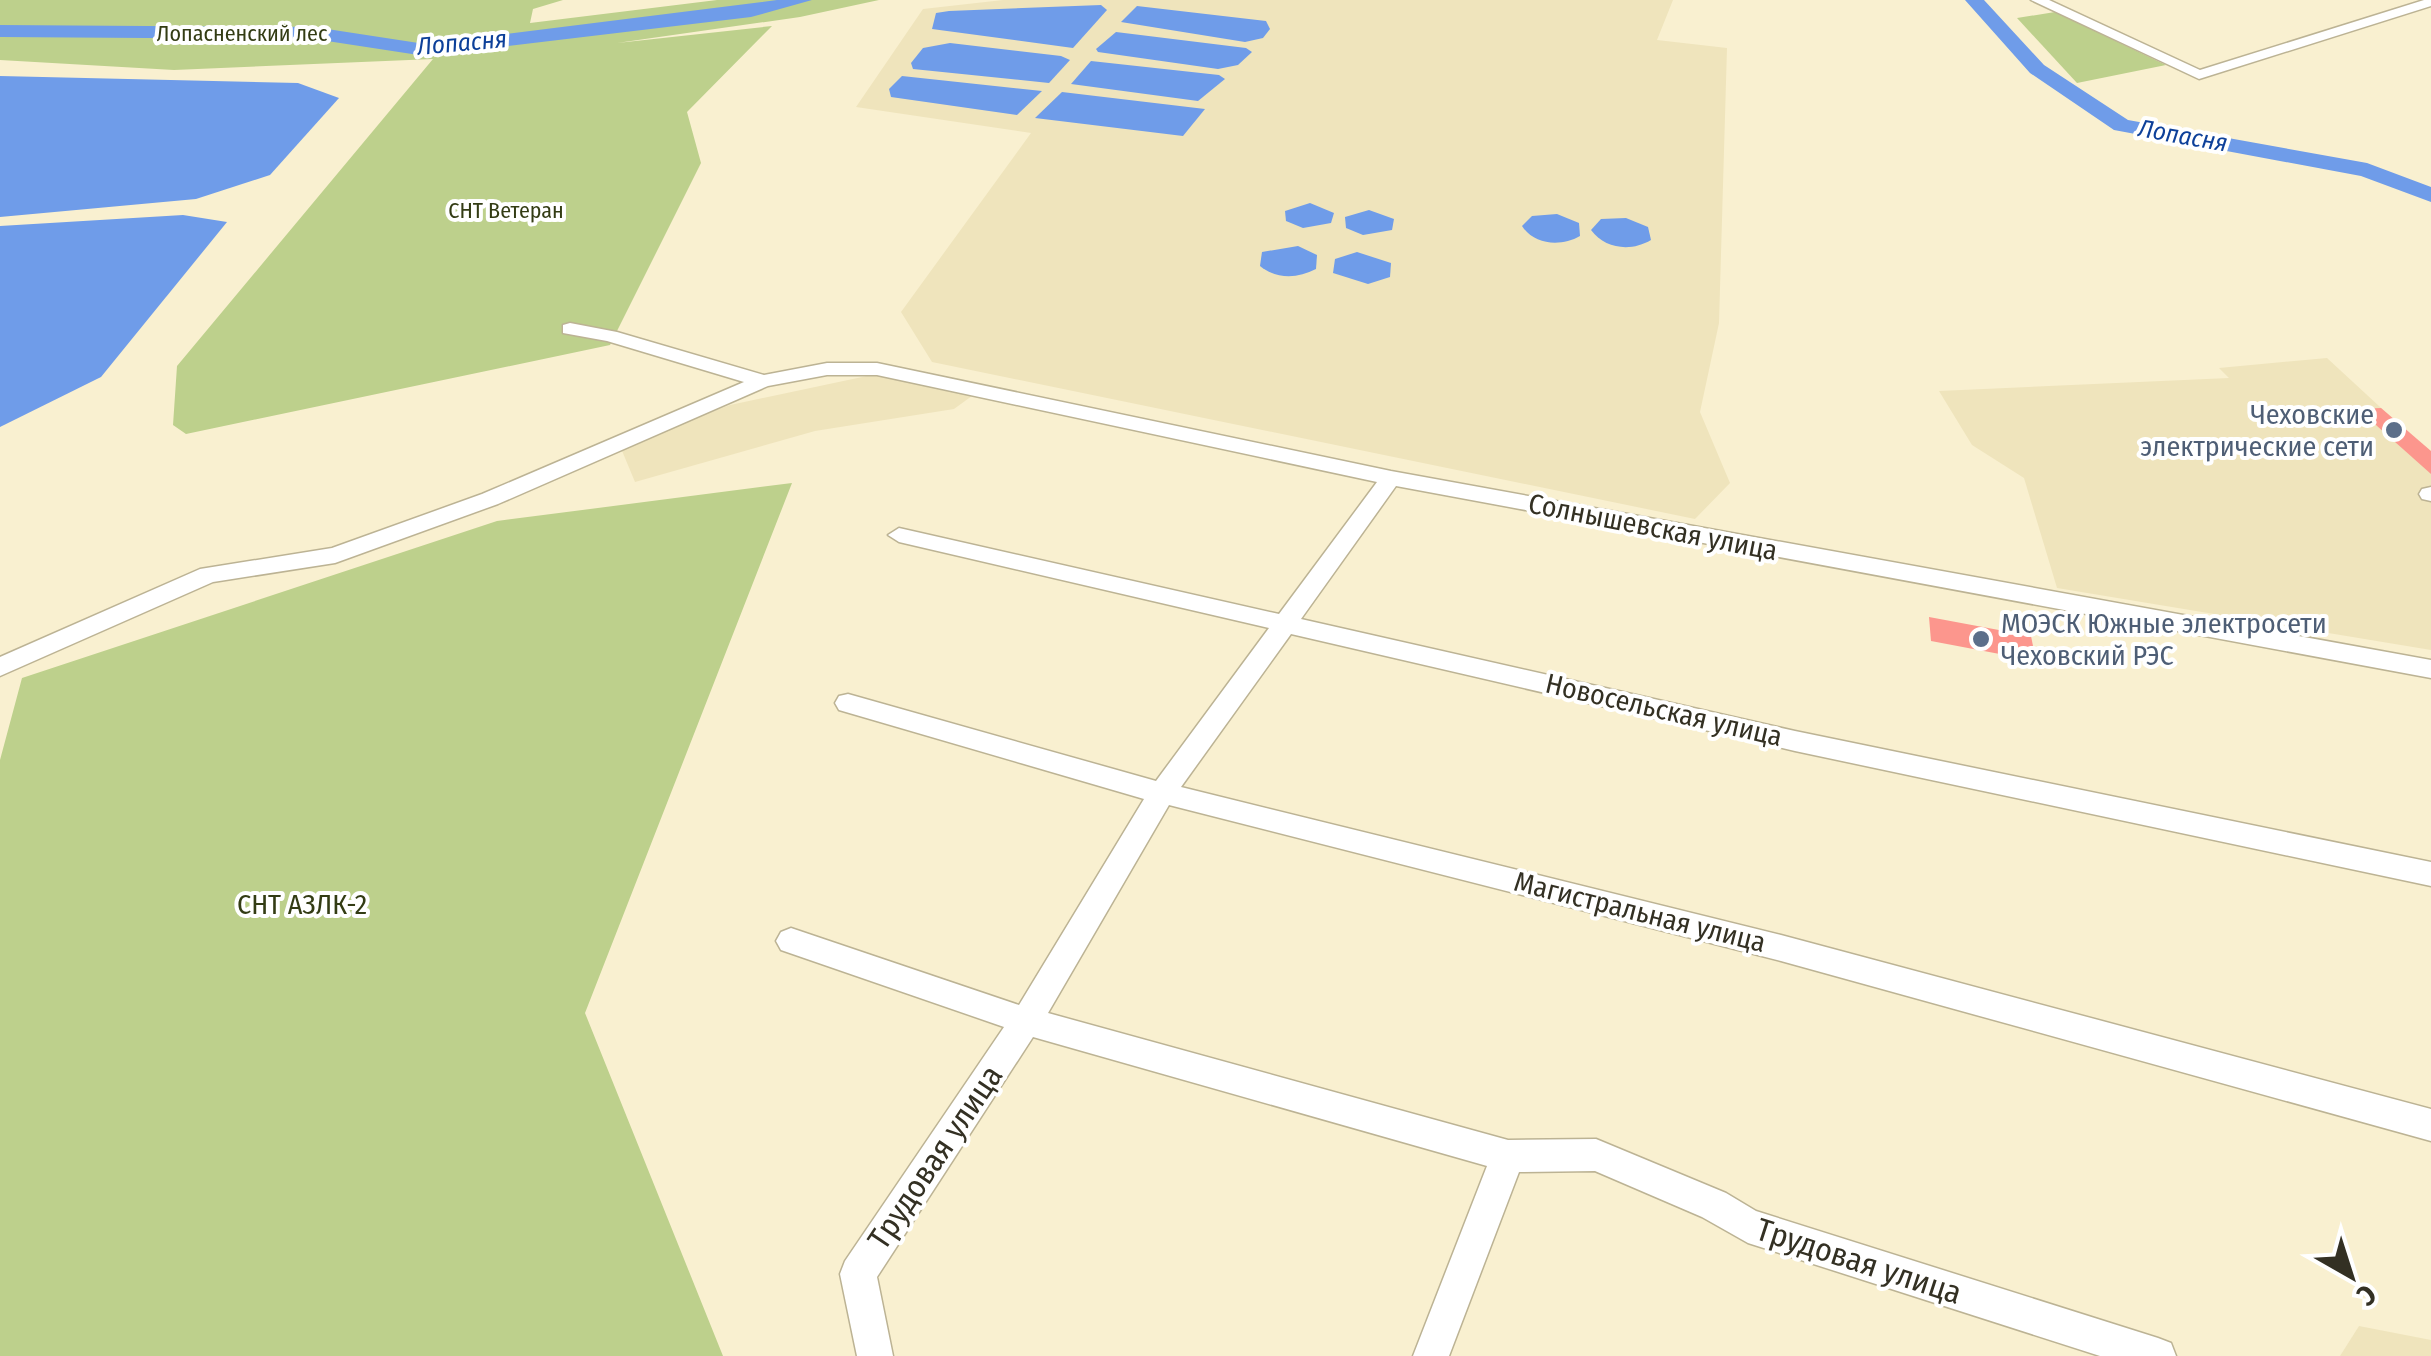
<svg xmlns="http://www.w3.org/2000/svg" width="2431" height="1356" font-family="'Fira Sans Condensed',sans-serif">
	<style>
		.built { fill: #efe4bc }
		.green { fill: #bdd08c }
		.water { fill: #6f9ce9 }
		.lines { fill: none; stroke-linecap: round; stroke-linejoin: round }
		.river { fill: #6f9ce9; fill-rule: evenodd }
		.building { fill: #fc968d }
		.minor-casing { stroke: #bcb394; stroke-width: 3 }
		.minor { fill: #fff; fill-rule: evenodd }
		.service-dot { fill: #5c6f8a; stroke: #fff; stroke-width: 4 }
		.labels { text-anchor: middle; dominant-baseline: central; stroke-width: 8; stroke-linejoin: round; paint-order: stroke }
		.far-park-label { font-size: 22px; fill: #333c14; stroke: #fff }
		.far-water-label { font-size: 25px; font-style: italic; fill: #0d4099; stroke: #fff }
		.service-label { font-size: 28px; fill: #4e5e75; stroke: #fff; text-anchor: end }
		.street-label { font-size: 28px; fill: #333023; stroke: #fff }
		.park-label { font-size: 28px; fill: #333c14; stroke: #fff }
		.near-street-label { font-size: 32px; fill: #333023; stroke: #fff }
	</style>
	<rect width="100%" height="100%" fill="#f9f0d0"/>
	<g class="built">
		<path d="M1003,0H1673L1657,40L1727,48L1719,323L1700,412L1730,483L1695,519L932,362L901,312L1031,133L856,107L923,9Z"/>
		<path d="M2327,358L2431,454V650L2057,588L2024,478L1972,445L1939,391L2229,378L2219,368Z"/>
		<path d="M881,373L976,393L954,409L815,431L635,482L620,446L730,405Z"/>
		<path d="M2359,1326L2431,1340V1356H2340Z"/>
	</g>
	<g class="green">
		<path d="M0,0H563L533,9L530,23L717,0H879L800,17L617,43L772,26L687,112L701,163L610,345L186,434L173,425L177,366L433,59L174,70L0,60Z"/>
		<path d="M2055,12L2166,65L2077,83L2017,18Z"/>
		<path d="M792,483L585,1013L723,1356H0V760L22,678L497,521Z"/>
	</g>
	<g class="water">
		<path d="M1101,5L1107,10L1073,48L932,29L936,13L949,11Z"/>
		<path d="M1137,6L1266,21L1270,29L1263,38L1245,42L1121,22Z"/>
		<path d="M1116,32L1246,48L1252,52L1238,65L1218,69L1098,52L1096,49Z"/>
		<path d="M950,43L1061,56L1070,60L1049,83L913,69L911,63L923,48Z"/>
		<path d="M1091,61L1219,75L1225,79L1198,101L1071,84Z"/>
		<path d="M0,76L298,83L339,98L270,175L196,199L0,217Z"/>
		<path d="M902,76L1042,91L1017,115L891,97L889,89Z"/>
		<path d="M1062,92L1205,109L1183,136L1035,118Z"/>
		<path d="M1310,203L1334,213L1331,223L1303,228L1286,221L1285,211Z"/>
		<path d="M1369,210L1394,219L1392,230L1363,235L1346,228L1345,217Z"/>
		<path d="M1557,214L1579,223L1580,236C1561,247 1534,245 1522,226L1532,216Z"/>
		<path d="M183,215L227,222L101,377L0,427V226Z"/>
		<path d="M1626,218L1648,227L1651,240C1631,252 1605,249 1591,230L1601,219Z"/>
		<path d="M1298,246L1317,255L1316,269C1297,279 1276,279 1260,266L1262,252Z"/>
		<path d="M1357,252L1391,263L1390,277L1368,284L1333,273L1335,259Z"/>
	</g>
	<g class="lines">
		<g class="river">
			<path d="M777,0H812L751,17L425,56L314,39L0,37V25L314,27L425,44Z"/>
			<path d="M1965,0H1984L2044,65L2128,120L2367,163L2431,187V202L2361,176L2114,130L2030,73Z"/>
		</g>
	</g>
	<g class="building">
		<path d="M2381,408L2431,451V474L2358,409Z"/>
		<path d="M1929,617L2031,636L2036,661L1931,641Z"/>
	</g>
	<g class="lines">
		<g class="minor-casing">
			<g id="minor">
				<path d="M2031,0H2049L2200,70L2424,0H2431V6L2199,79Z"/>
				<path d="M570,323L617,332L764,375L827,363H877L1391,471L2431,660V678L1396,486L1301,619L1795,731L2431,862V886L1795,751L1291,634L1181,787L1781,935L2431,1109V1141L1781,961L1169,805L1048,1013L1508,1140L1596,1139L1726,1193L1756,1211L2158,1338L2171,1343L2176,1356H2100L1748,1243L1702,1217L1595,1171L1519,1172L1449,1356H1413L1487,1166L1033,1037L877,1277L893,1356H857L840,1274L845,1261L1004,1027L781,950L776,941L781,932L791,928L1019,1005L1144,799L839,710L835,703L839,696L848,694L1156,781L1269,628L899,542L888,535L899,528L1279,614L1377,482L877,375H827L768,386L498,504L335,563L213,582L0,676V657L200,569L332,548L482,494L744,382L607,341L563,333V325Z"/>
				<path d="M2431,487V501L2422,499L2419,494L2422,489Z"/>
			</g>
		</g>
		<use href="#minor" class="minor"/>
	</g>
	<g class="service-dot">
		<circle cx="2394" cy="430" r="10"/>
		<circle cx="1981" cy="639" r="10"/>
	</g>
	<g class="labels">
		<g class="far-park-label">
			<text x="242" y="33">Лопасненский лес</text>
			<text x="506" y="210">СНТ Ветеран</text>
		</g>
		<g class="far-water-label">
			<text transform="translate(462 43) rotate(-5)">Лопасня</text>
			<text transform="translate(2183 136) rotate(10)">Лопасня</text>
		</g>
		<g class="service-label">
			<text x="2374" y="414">Чеховские<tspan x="2374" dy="32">электрические сети</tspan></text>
			<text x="2001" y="623" text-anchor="start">МОЭСК Южные электросети<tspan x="2001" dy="32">Чеховский РЭС</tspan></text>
		</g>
		<g class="street-label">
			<text transform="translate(1653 527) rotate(11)">Солнышевская улица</text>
			<text transform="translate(1664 710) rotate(13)">Новосельская улица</text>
			<text transform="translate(1640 912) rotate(14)">Магистральная улица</text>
		</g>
		<g class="park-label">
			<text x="302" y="904">СНТ АЗЛК-2</text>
		</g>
		<g class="near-street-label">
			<text transform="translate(935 1157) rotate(-56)">Трудовая улица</text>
			<text transform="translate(1859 1261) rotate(18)">Трудовая улица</text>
		</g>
	</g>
	<g transform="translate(2351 1276) rotate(141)" stroke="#ffffff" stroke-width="8" paint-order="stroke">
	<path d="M0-8L18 38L0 25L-18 38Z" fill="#333023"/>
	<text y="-15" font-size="28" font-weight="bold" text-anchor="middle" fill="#333023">С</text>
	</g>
</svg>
